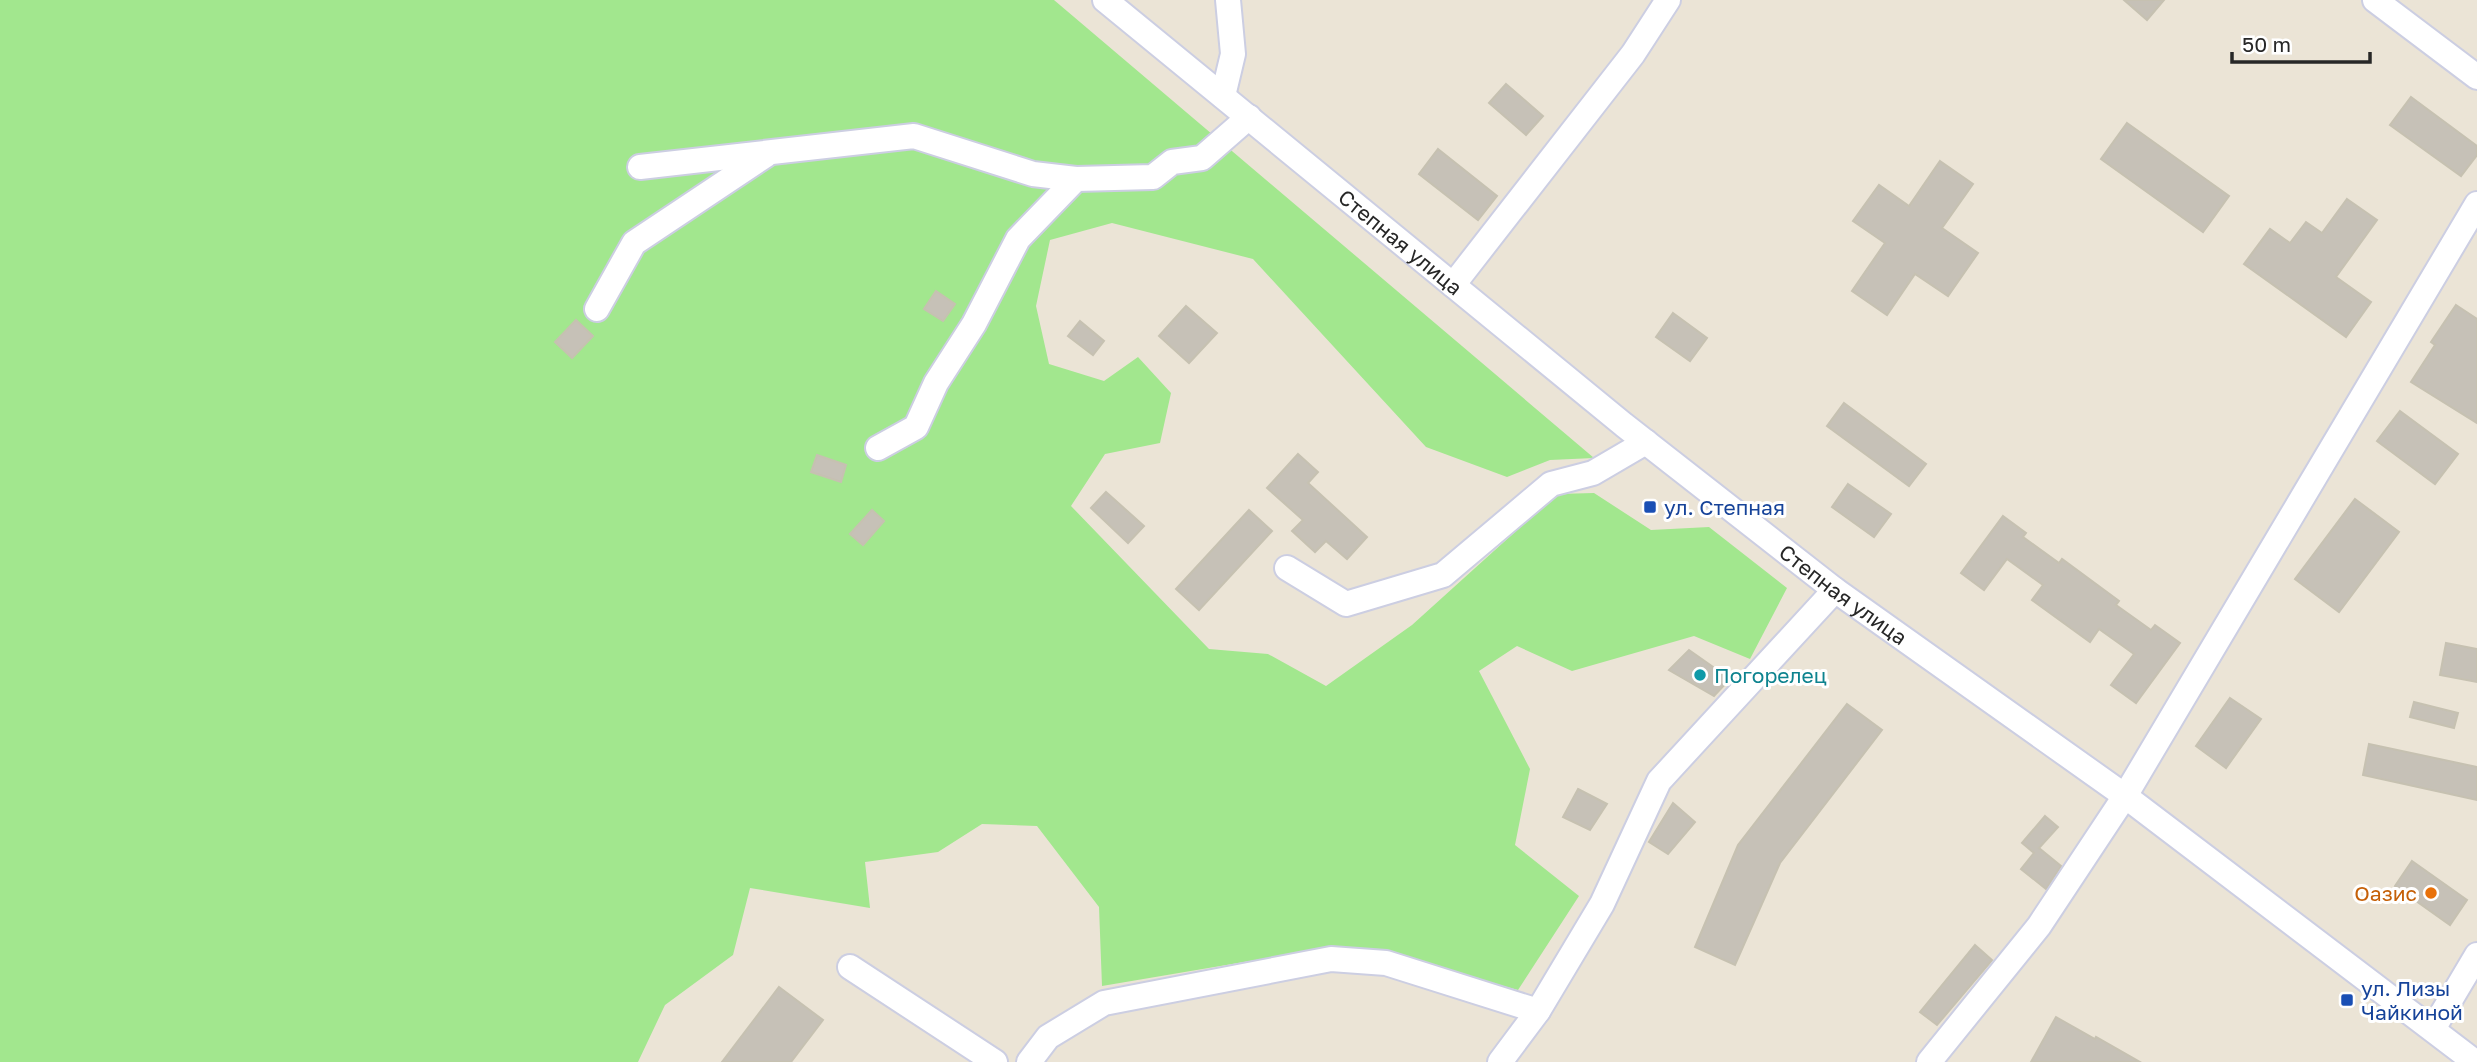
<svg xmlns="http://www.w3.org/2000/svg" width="2477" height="1062" font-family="'Golos Text',sans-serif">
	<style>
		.green { fill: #a2e78e }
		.building { fill: #c6c1b7; stroke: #c6c1b1; stroke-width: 2 }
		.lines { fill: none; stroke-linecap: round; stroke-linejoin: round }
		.minor-casing { stroke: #cccee2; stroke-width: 28 }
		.minor { stroke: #fff; stroke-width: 24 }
		.transit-dot { fill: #1a4fb4; stroke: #fff; stroke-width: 2.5 }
		.culture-dot { fill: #0f9aa8; stroke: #fff; stroke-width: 2.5 }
		.food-dot { fill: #e8710a; stroke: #fff; stroke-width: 2.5 }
		.labels { text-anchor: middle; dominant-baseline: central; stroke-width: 6; stroke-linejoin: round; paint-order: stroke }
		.street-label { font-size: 21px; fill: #272727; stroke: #fff }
		.transit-label { font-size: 21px; fill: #164399; stroke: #fff; text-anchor: start }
		.culture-label { font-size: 21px; fill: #0d838f; stroke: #fff; text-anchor: start }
		.food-label { font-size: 21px; fill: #c56008; stroke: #fff; text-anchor: end }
	</style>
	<rect width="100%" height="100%" fill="#ebe4d6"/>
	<path class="green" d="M0,0H1054L1594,458L1550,460L1507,477L1426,447L1253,259L1112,223L1050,240L1036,306L1049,364L1104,381L1138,357L1171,393L1160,443L1105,454L1071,506L1209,649L1268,654L1326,686L1412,625L1557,494L1594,493L1651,530L1709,527L1787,588L1750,659L1694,636L1572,671L1517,646L1479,671L1530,769L1515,845L1579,896L1518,990L1377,952L1321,949L1102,986L1099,907L1037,826L982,824L938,852L865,862L870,908L750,888L733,955L665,1005L638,1062H0Z"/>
	<g class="building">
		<path d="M2124,0H2164L2147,20Z"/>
		<path d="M1506,84L1543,116L1526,135L1489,103Z"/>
		<path d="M2411,97L2477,146V155L2461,176L2390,125Z"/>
		<path d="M2127,123L2229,196L2203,232L2101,159Z"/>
		<path d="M1438,149L1497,196L1478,220L1419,174Z"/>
		<path d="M1940,161L1973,184L1942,228L1978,253L1948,296L1915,274L1887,315L1852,291L1885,243L1853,221L1879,185L1909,206Z"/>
		<path d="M2347,199L2377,220L2336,277L2371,302L2346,337L2244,264L2270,229L2290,243L2306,222L2322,233Z"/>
		<path d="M936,291L955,304L943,321L924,309Z"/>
		<path d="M2456,305L2477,319V423L2411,382L2435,345L2431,342Z"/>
		<path d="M1186,306L1217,333L1189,363L1159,336Z"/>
		<path d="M1673,313L1707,338L1690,361L1656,337Z"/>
		<path d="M576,320L593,336L572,358L555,342Z"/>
		<path d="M1080,321L1104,341L1093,355L1068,336Z"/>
		<path d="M1844,403L1926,464L1909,486L1827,426Z"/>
		<path d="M2400,411L2458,454L2435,484L2377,441Z"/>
		<path d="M1298,454L1318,472L1308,483L1367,537L1347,559L1326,541L1315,552L1292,531L1303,520L1267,488Z"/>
		<path d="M817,455L846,465L841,482L811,472Z"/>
		<path d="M1848,484L1891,514L1874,537L1832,507Z"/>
		<path d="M1106,492L1144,526L1128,543L1091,508Z"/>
		<path d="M2355,499L2399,532L2339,612L2295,579Z"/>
		<path d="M872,510L884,521L863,545L850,534Z"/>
		<path d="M1249,510L1272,531L1199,610L1176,589Z"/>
		<path d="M2003,516L2026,533L2023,537L2059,563L2062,559L2119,601L2116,605L2151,630L2155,625L2180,643L2136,703L2111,685L2134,654L2099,629L2090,642L2032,600L2043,585L2007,559L1984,590L1961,573Z"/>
		<path d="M2446,643L2477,649V682L2440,675Z"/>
		<path d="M1689,650L1730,679L1714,696L1669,670Z"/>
		<path d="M2230,698L2261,719L2226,768L2196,746Z"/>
		<path d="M2414,702L2458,713L2454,728L2410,717Z"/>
		<path d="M1847,704L1882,730L1780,863L1735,965L1695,947L1738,845Z"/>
		<path d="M2369,744L2477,767V800L2363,775Z"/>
		<path d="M1578,789L1607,804L1590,830L1563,817Z"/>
		<path d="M1673,803L1695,822L1668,854L1649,842Z"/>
		<path d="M2045,816L2058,827L2039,848L2061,866L2046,889L2021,869L2034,853L2022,843Z"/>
		<path d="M2412,861L2467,900L2450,925L2395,886Z"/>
		<path d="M1975,945L1992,960L1937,1025L1920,1012Z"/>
		<path d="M779,987L823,1020L791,1062H722Z"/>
		<path d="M2056,1017L2095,1039L2096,1037L2140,1062H2031Z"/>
	</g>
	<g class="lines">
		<g class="minor-casing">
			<g id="minor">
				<path id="s1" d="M1105,0L1624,425L1835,590L2125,796L2475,1062"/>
				<path d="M2375,0L2477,77"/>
				<path d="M1223,96L1233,54L1228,0"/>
				<path d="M640,167L914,136L1033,174L1076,179"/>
				<path d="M1453,285L1633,54L1668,0"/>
				<path d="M597,309L634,243L766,155"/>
				<path d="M878,448L916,427L936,383L974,324L1018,239L1076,179L1153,177L1172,162L1202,158L1249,117"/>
				<path d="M1287,568L1346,604L1443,575L1551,484L1593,473L1646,442"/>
				<path d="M850,967L995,1062"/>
				<path d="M2433,1029L2477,955"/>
				<path d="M1029,1062L1048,1037L1104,1003L1331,959L1386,963L1538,1011"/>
				<path d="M1500,1062L1538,1011L1602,904L1659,781L1835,590"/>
				<path d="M1929,1062L2039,926L2125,796L2477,204"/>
			</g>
		</g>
		<use href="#minor" class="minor"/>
	</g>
	<g class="transit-dot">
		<rect x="1643" y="500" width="14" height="14" rx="3.5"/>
		<rect x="2340" y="993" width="14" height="14" rx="3.5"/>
	</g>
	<circle class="culture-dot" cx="1700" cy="675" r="7"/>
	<circle class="food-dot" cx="2431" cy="893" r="7"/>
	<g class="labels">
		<g class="street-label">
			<text stroke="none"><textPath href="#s1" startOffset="382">Степная улица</textPath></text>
			<text stroke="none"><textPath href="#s1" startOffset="948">Степная улица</textPath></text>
		</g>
		<g class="transit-label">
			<text x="1664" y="507">ул. Степная</text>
			<text x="2361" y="988">ул. Лизы<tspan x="2361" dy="24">Чайкиной</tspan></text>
		</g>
		<g class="culture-label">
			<text x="1714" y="675">Погорелец</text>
		</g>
		<g class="food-label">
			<text x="2417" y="893">Оазис</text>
		</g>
	</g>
	<path d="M2232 52v10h138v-10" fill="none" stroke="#272727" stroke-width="3.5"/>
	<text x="2242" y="52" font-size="21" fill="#272727" stroke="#ffffff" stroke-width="5" paint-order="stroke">50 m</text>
</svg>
